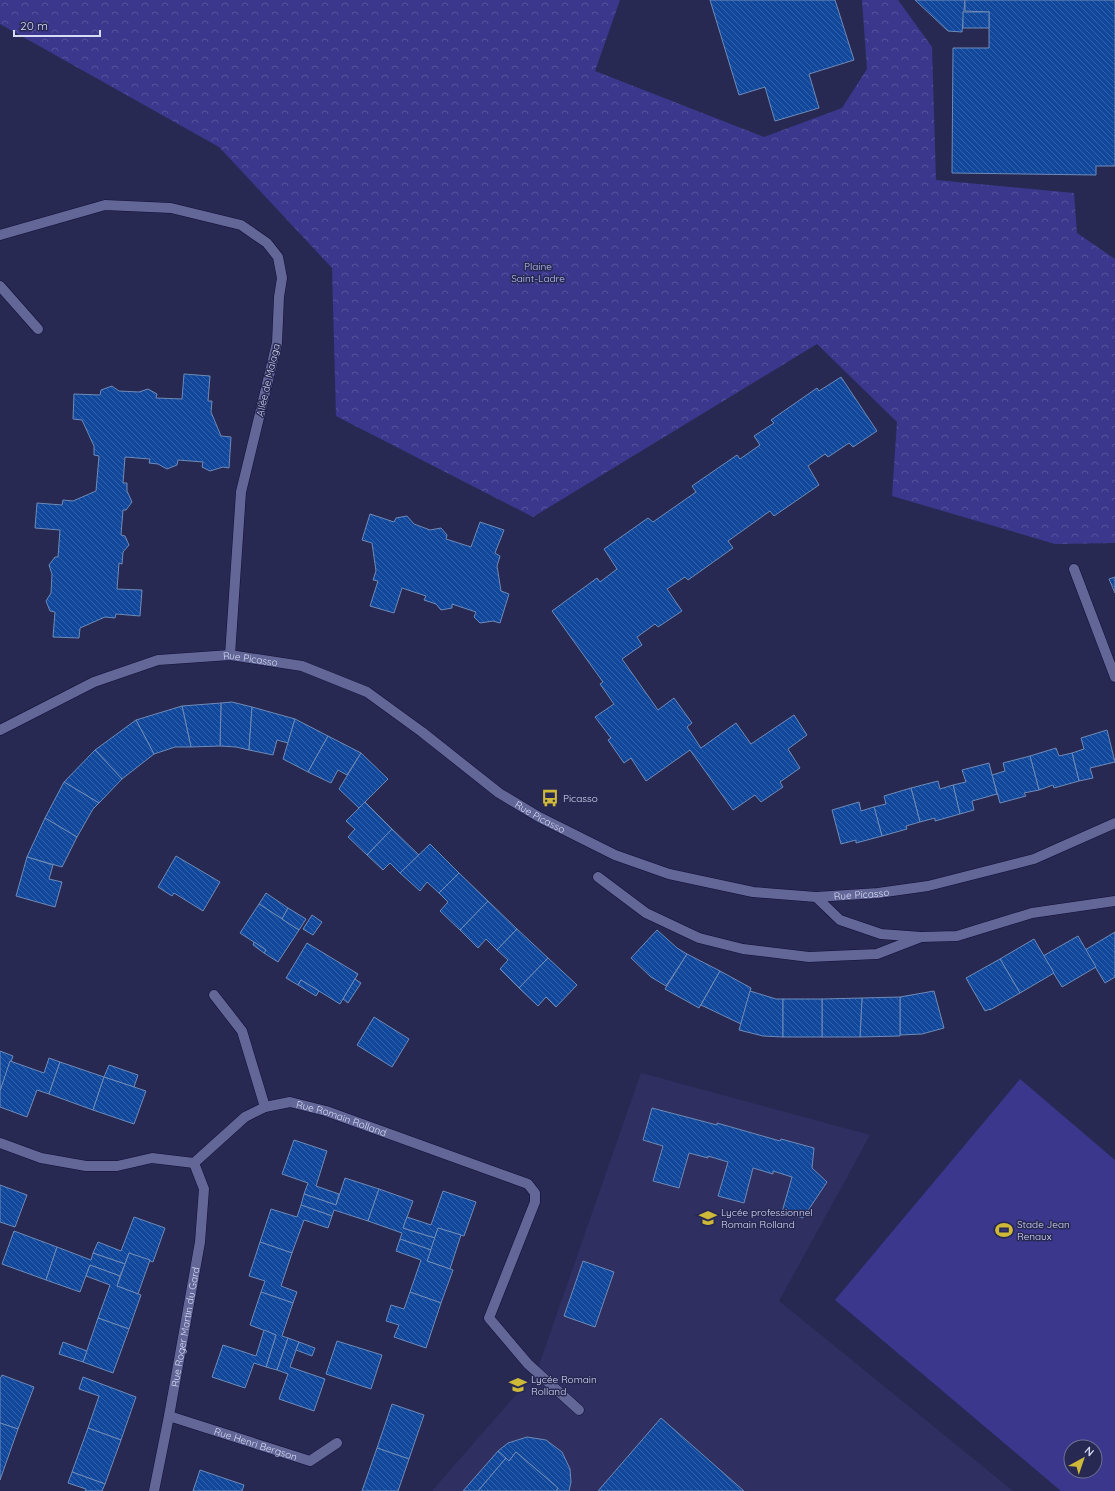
<svg xmlns="http://www.w3.org/2000/svg" width="1115" height="1491" font-family="Quicksand,sans-serif">
	<style>
		.built { fill: #2f3061 }
		.green { fill: #3a378c; fill-rule: evenodd }
		.park { fill: url(#park-crowns) }
		.building { fill: url(#building-back-hatch); stroke: #6e8ab7 }
		.lines { fill: none; stroke-linecap: round; stroke-linejoin: round }
		.minor-casing { stroke: #120f37; stroke-width: 11 }
		.minor { stroke: #636797; stroke-width: 10 }
		.labels { text-anchor: middle; dominant-baseline: central; stroke-width: 3; stroke-linejoin: round; paint-order: stroke }
		.park-label { font-size: 10px; fill: #bcc2f5; stroke: #282953 }
		.street-label { font-size: 10px; fill: #d6daf5; stroke: #282953 }
		.poi-label { font-size: 10px; fill: #d6daf5; stroke: #282953; text-anchor: start }
	</style>
	<defs>
		<pattern id="park-crowns" width="20" height="18" patternUnits="userSpaceOnUse"><rect width="20" height="18" fill="#3a378c"/><path d="M2 6a3 3 0 1 1 6 0M12 15a3 3 0 1 1 6 0" fill="none" stroke="#56539d"/></pattern>
		<pattern id="building-back-hatch" width="6" height="6" patternUnits="userSpaceOnUse"><rect width="6" height="6" fill="#12489c"/><path d="M-1 5l2 2M0 0l6 6M5-1l2 2" fill="none" stroke="#3462aa"/></pattern>
	</defs>
	<rect width="100%" height="100%" fill="#282953"/>
	<path class="built" d="M641,1073L870,1135L779,1301L1013,1491H432L537,1371Z"/>
	<path class="green" d="M1020,1079L1115,1160V1491H1061L835,1300ZM1071,1447H1095V1471H1071Z"/>
	<path class="park" d="M0,0H620L595,71L764,137L842,108L867,69L862,0H898L932,47L936,180L1074,193L1077,233L1115,259V543L1055,544L892,496L897,422L817,344L533,517L336,416L332,268L219,147L0,24Z"/>
	<g class="building">
		<path d="M710,0H835L854,60L809,74L819,108L775,121L765,87L739,95Z"/>
		<path d="M915,0H965L962,32L948,31Z"/>
		<path d="M965,0H1115V166H1096V175L952,173L953,48H989V12L965,11Z"/>
		<rect x="963" y="12" width="26" height="16"/>
		<path d="M184,374L210,376L208,401H212L211,412L221,436L231,437L229,468L223,467L210,471L202,467L203,462L178,460L177,465L167,469L158,464L149,463L150,459L125,457L123,483H127V491L132,502L126,510H123L121,535L125,536L129,545L123,552L122,564L119,563L117,589L142,590L140,616L116,614L115,618L105,617L80,628L79,638L53,637L55,612L50,611L46,601L51,593L52,574L49,565L55,557H58L60,530L35,528L37,503L62,505L63,500L73,501L96,491L99,456L94,455V446L82,420L73,419L74,394L100,395L101,390L112,386L119,391L139,392L148,389L157,394L156,398L182,399Z"/>
		<path d="M841,377L877,431L853,447L849,443L828,457L825,454L808,466L819,485L774,516L770,511L728,541L733,548L688,580L685,577L667,589L682,611L658,627L655,624L637,637L642,645L622,659L658,710L674,698L692,723L687,727L701,748L736,723L751,744L794,715L807,735L788,749L800,768L780,782L783,787L761,802L755,795L733,810L690,750L646,781L631,758L624,763L608,740L611,738L595,717L614,704L600,684L603,682L552,611L597,578L600,582L617,569L604,549L648,518L653,522L696,492L692,486L737,455L740,459L760,445L754,436L774,423L771,420L817,388L819,391Z"/>
		<path d="M370,514L394,522L396,518L407,516L414,524L430,530L441,528L447,535L446,539L471,547L480,522L504,530L495,553L500,556L497,566L501,591L509,594L500,623L493,621L480,623L474,617L476,612L452,604V608L441,610L436,604L424,600L426,596L402,588L394,613L370,606L378,581L373,580L376,571L372,543L362,540Z"/>
		<path d="M1115,577V593L1109,579Z"/>
		<path d="M232,702L252,707L249,750L236,747L220,746L221,703Z"/>
		<path d="M221,703L220,746L191,747L182,706Z"/>
		<path d="M182,706L191,747H175L154,754L136,720Z"/>
		<path d="M252,707L295,719L288,743L277,740L273,755L249,750Z"/>
		<path d="M295,719L328,736L308,772L283,759Z"/>
		<path d="M136,720L154,754L122,779L95,750Z"/>
		<path d="M1107,730L1115,762L1090,768L1093,778L1079,781L1072,753L1084,749L1081,738Z"/>
		<path d="M328,736L361,753L347,775L338,770L331,783L308,772Z"/>
		<path d="M1056,748L1059,756L1072,753L1079,781L1054,788L1053,785L1039,790L1030,756Z"/>
		<path d="M95,750L122,779L99,803L64,782Z"/>
		<path d="M361,753L388,779L359,808L339,789Z"/>
		<path d="M1030,756L1039,790L1024,793L1026,796L1000,803L992,775L1005,771L1003,763Z"/>
		<path d="M989,763L997,794L972,801L974,810L960,814L953,785L966,782L962,770Z"/>
		<path d="M938,781L940,789L953,785L960,814L935,821V818L920,822L911,788Z"/>
		<path d="M64,782L99,803L93,809L77,837L45,818Z"/>
		<path d="M911,788L920,822L906,826L907,829L882,836L874,807L886,804L884,796Z"/>
		<path d="M365,802L392,829L367,855L348,837L355,829L346,821Z"/>
		<path d="M859,802L861,811L874,807L882,836L856,843V840L841,844L832,810Z"/>
		<path d="M45,818L77,837L62,867L27,857Z"/>
		<path d="M392,829L419,855L400,873L390,863L383,870L367,855Z"/>
		<path d="M430,844L459,873L439,893L427,882L420,891L400,873Z"/>
		<path d="M176,856L220,882L203,911L174,893L172,896L158,887Z"/>
		<path d="M27,857L53,865L49,879L62,882L55,907L16,896Z"/>
		<path d="M459,873L488,901L460,930L440,911L448,902L439,893Z"/>
		<path d="M266,893L288,908L282,919L259,904Z"/>
		<path d="M488,901L517,929L497,950L486,939L478,948L460,930Z"/>
		<path d="M259,904L299,930L278,962L264,953L266,950L240,933Z"/>
		<path d="M288,908L306,919L299,930L282,919Z"/>
		<path d="M312,915L322,922L313,935L303,929Z"/>
		<path d="M517,929L548,958L519,988L500,969L508,960L497,950Z"/>
		<path d="M657,930L677,948L687,954L666,986L651,977L631,958Z"/>
		<path d="M1115,932V977L1105,983L1085,950Z"/>
		<path d="M1078,936L1096,967L1062,987L1043,956Z"/>
		<path d="M1034,939L1054,973L1020,993L1000,959Z"/>
		<path d="M254,942L266,950L264,953L253,945Z"/>
		<path d="M307,943L358,974L340,1004L301,980L298,985L286,978Z"/>
		<path d="M687,954L720,971L699,1008L665,989Z"/>
		<path d="M548,958L577,985L556,1007L546,997L538,1006L519,988Z"/>
		<path d="M1000,959L1020,993L990,1010V1009L985,1011L966,978Z"/>
		<path d="M720,971L751,988L741,1024L701,1005Z"/>
		<path d="M355,979L361,983L348,1003L343,999Z"/>
		<path d="M301,980L319,991L316,996L298,985Z"/>
		<path d="M750,991L776,999H783V1037L763,1036L739,1030Z"/>
		<path d="M934,991L944,1028L922,1034L900,1035V997Z"/>
		<path d="M900,997V1036L860,1037L862,998Z"/>
		<path d="M862,998L860,1037H822V999Z"/>
		<rect x="783" y="999" width="39" height="38"/>
		<path d="M374,1017L409,1039L392,1067L357,1045Z"/>
		<path d="M0,1051L13,1056L0,1091Z"/>
		<path d="M49,1058L60,1062L49,1094L37,1090L27,1117L0,1107V1091L10,1061L44,1073Z"/>
		<path d="M60,1062L104,1077L93,1110L49,1094Z"/>
		<path d="M109,1065L138,1075L134,1087L104,1077Z"/>
		<path d="M104,1077L146,1091L134,1124L93,1110Z"/>
		<path d="M652,1108L717,1125V1123L780,1141L781,1139L814,1148L812,1168L827,1182L803,1218L782,1212L792,1177L773,1171V1174L753,1168L744,1203L718,1196L728,1162L708,1156V1158L689,1153L679,1188L653,1181L663,1146L643,1140Z"/>
		<path d="M294,1140L327,1151L316,1186L339,1194L336,1205L304,1194L308,1183L282,1174Z"/>
		<path d="M345,1178L379,1189L368,1221L334,1210L332,1216L301,1205L304,1194L336,1205Z"/>
		<path d="M0,1185L27,1195L15,1227L0,1222Z"/>
		<path d="M379,1189L413,1201L403,1228L435,1238L431,1250L400,1239L402,1233L368,1221Z"/>
		<path d="M443,1191L476,1202L464,1236L438,1228L435,1238L403,1228L407,1217L431,1225Z"/>
		<path d="M301,1205L332,1216L328,1228L304,1220L292,1253L260,1242L271,1209L297,1217Z"/>
		<path d="M134,1217L165,1228L153,1262L129,1253L125,1264L93,1253L98,1242L121,1251Z"/>
		<path d="M438,1228L461,1235L450,1269L427,1261Z"/>
		<path d="M14,1231L57,1247L46,1280L2,1264Z"/>
		<path d="M400,1239L431,1250L427,1261L453,1270L441,1303L410,1292L421,1260L396,1251Z"/>
		<path d="M260,1242L292,1253L281,1286L297,1292L293,1303L261,1292L265,1281L249,1276Z"/>
		<path d="M57,1247L91,1260L93,1253L125,1264L120,1276L90,1265L80,1292L46,1280Z"/>
		<path d="M129,1253L150,1260L138,1294L117,1286Z"/>
		<path d="M583,1261L614,1272L595,1327L564,1316Z"/>
		<path d="M90,1265L120,1276L117,1286L141,1295L129,1329L98,1318L110,1285L86,1276Z"/>
		<path d="M261,1292L293,1303L282,1336L288,1338L277,1370L266,1367L276,1335L250,1325Z"/>
		<path d="M410,1292L441,1303L426,1348L394,1337L399,1325L386,1321L391,1305L404,1309Z"/>
		<path d="M98,1318L129,1329L113,1373L83,1362Z"/>
		<path d="M264,1330L276,1335L266,1367L254,1363L245,1388L212,1377L223,1345L256,1356Z"/>
		<path d="M288,1338L299,1342L290,1367L325,1379L314,1411L279,1399L288,1374L277,1370Z"/>
		<path d="M337,1341L382,1355L371,1389L326,1374Z"/>
		<path d="M63,1342L87,1351L83,1362L59,1354Z"/>
		<path d="M299,1342L315,1348L312,1356L296,1350Z"/>
		<path d="M2,1375L34,1387L18,1429L0,1423V1379Z"/>
		<path d="M83,1377L136,1397L121,1440L88,1428L99,1396L79,1389Z"/>
		<path d="M392,1404L424,1415L409,1459L377,1448Z"/>
		<path d="M661,1418L744,1491H598Z"/>
		<path d="M0,1423L18,1429L0,1480Z"/>
		<path d="M88,1428L121,1440L105,1484L72,1472Z"/>
		<path d="M527,1437L546,1440L562,1452L570,1469L571,1482L569,1491H556L558,1488L516,1452L509,1461L498,1451L508,1443Z"/>
		<path d="M377,1448L409,1459L398,1491H362Z"/>
		<path d="M498,1451L506,1458L478,1491H463Z"/>
		<path d="M516,1452L558,1488L556,1491H478L506,1458L509,1461Z"/>
		<path d="M200,1470L244,1485L242,1491H193Z"/>
		<path d="M72,1472L105,1484L102,1491H85L86,1489L68,1483Z"/>
	</g>
	<g class="lines">
		<g class="minor-casing">
			<g id="minor">
				<path d="M0,235L105,205L171,208L241,225L267,243L278,257L282,278L279,297L277,343L241,492L230,655"/>
				<path d="M0,286L38,329"/>
				<path d="M1074,569L1115,677"/>
				<path id="s1" d="M0,730L94,682L158,660L230,655L302,666L367,692L422,732L499,793L539,817L615,855L669,874L753,892L816,897L878,893L928,886L1034,859L1115,823"/>
				<path d="M598,877L646,913L699,938L743,949L809,957L877,954L921,937"/>
				<path d="M816,897L840,920L881,934L921,937L957,936L1032,913L1115,901"/>
				<path d="M214,995L242,1031L265,1107"/>
				<path id="s2" d="M0,1143L41,1158L86,1166H117L152,1158L194,1163L245,1117L265,1107L290,1102L326,1111L528,1184L535,1193V1202L489,1318L528,1364L579,1410"/>
				<path id="s3" d="M169,1416L310,1461L337,1443"/>
				<path id="s4" d="M154,1491L169,1416L200,1242L204,1189L194,1163"/>
			</g>
		</g>
		<use href="#minor" class="minor"/>
	</g>
	<defs>
		<g id="bus-bare" transform="scale(1.38)"><path d="M-5-6H5V4H4V6H2V4H-2V6H-4V4H-5ZM-3.5-4V0h7V-4ZM-3.5 1.2v1.5H-2V1.2ZM2 1.2v1.5H3.5V1.2Z" fill="#ceb938" stroke="#282953" stroke-width="2.5" paint-order="stroke"/></g>
		<g id="school-bare" transform="scale(1.38)"><path d="M0-5L7-2L0 1L-7-2ZM-4 1L0 2.5L4 1V4Q0 6-4 4Z" fill="#ceb938" stroke="#282953" stroke-width="2.5" paint-order="stroke"/></g>
		<g id="stadium-bare" transform="scale(1.38)"><path d="M0-5a6.5 5 0 1 0 0 10a6.5 5 0 1 0 0-10ZM-3.5-1.8h7v3.6h-7Z" fill="#ceb938" stroke="#282953" stroke-width="2.5" paint-order="stroke"/></g>
		<g id="university-bare" transform="scale(1.38)"><path d="M0-5L7-2L0 1L-7-2ZM-4 1L0 2.5L4 1V4Q0 6-4 4Z" fill="#ceb938" stroke="#282953" stroke-width="2.5" paint-order="stroke"/></g>
	</defs>
	<g fill-rule="evenodd">
		<use href="#bus-bare" x="550" y="798"/>
		<use href="#school-bare" x="708" y="1218"/>
		<use href="#stadium-bare" x="1004" y="1230"/>
		<use href="#university-bare" x="518" y="1385"/>
	</g>
	<g class="labels">
		<g class="park-label">
			<text x="538" y="266">Plaine<tspan x="538" dy="12">Saint-Ladre</tspan></text>
		</g>
		<g class="street-label">
			<text transform="translate(268 380) rotate(-77)">Allée de Malaga</text>
			<text stroke="none"><textPath href="#s1" startOffset="266">Rue Picasso</textPath></text>
			<text stroke="none"><textPath href="#s1" startOffset="602">Rue Picasso</textPath></text>
			<text stroke="none"><textPath href="#s1" startOffset="938">Rue Picasso</textPath></text>
			<text stroke="none"><textPath href="#s2" startOffset="369">Rue Romain Rolland</textPath></text>
			<text stroke="none"><textPath href="#s4" startOffset="167">Rue Roger Martin du Gard</textPath></text>
			<text stroke="none"><textPath href="#s3" startOffset="91">Rue Henri Bergson</textPath></text>
		</g>
		<g class="poi-label">
			<text x="563" y="798">Picasso</text>
			<text x="721" y="1212">Lycée professionnel<tspan x="721" dy="12">Romain Rolland</tspan></text>
			<text x="1017" y="1224">Stade Jean<tspan x="1017" dy="12">Renaux</tspan></text>
			<text x="531" y="1379">Lycée Romain<tspan x="531" dy="12">Rolland</tspan></text>
		</g>
	</g>
	<g transform="translate(1083 1459) rotate(40)"><circle r="19" fill="#282953" stroke="#6e7094"/>
	<path d="M0-3L7 15L0 10L-7 15Z" fill="#ceb938"/>
	<text y="-6" font-size="11" font-weight="bold" text-anchor="middle" fill="#d6daf5">N</text>
	</g>
	<path d="M14 30v6h86v-6" fill="none" stroke="#d6daf5" stroke-width="2"/>
	<text x="20" y="30" font-size="12" fill="#d6daf5" stroke="#282953" stroke-width="3" paint-order="stroke">20 m</text>
</svg>
